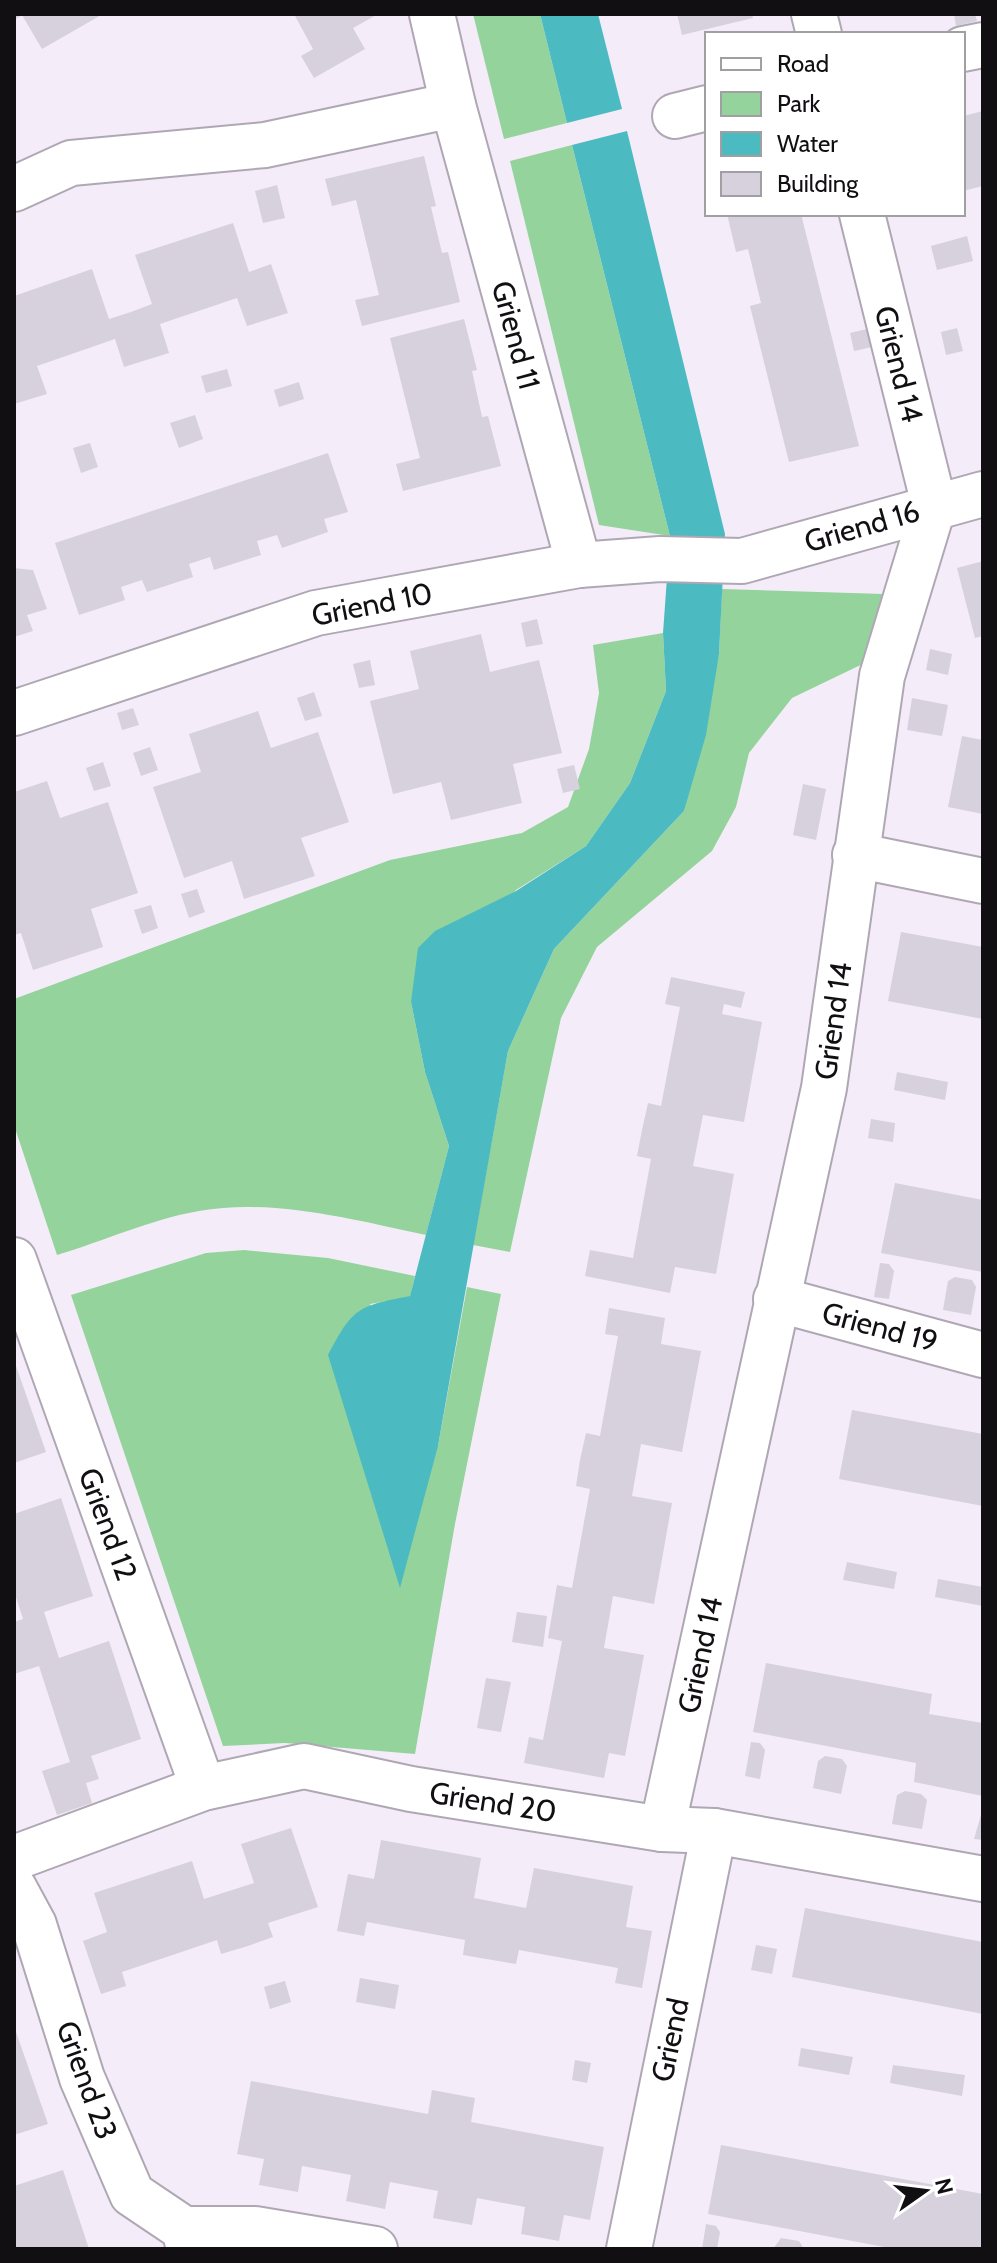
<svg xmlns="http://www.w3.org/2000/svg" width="997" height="2263" font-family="Cabin,sans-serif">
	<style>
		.green { fill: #95d39c }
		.water { fill: #4cbbc1 }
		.building { fill: #d7d0dd }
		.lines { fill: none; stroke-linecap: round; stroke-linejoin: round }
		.street-casing { stroke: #afa8b4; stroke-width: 48 }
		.street { stroke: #fff; stroke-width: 44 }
		.labels { text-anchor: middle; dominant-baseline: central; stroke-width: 8; stroke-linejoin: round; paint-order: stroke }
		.street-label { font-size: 30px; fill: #120f13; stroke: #fff }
	</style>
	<rect width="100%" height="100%" fill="#f4edf9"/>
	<g class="green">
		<path d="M473,14H540L567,123L504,139Z"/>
		<path d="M572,145L670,536L599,525L510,161Z"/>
		<path d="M722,589L884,594L873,659L792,698L749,753L736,807L712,851L597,947L561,1018L510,1252L473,1245L508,1051L554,949L684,811L719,654Z"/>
		<path d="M663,633L666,691L630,783L586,846L516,890L411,1002L425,1072L449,1146L426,1235C353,1220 274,1198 199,1211C152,1219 104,1241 57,1255L14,1125V999L390,860L522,833L568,807L589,749L599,693L593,645Z"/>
		<path d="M244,1250L328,1258L415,1276L410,1297L370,1304L438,1446L467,1287L501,1294L455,1524L415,1754L285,1743L223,1746L71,1295L206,1253Z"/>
	</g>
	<g class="water">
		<path d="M540,14H598L622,109L567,123Z"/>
		<path d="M627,131L725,534L719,654L706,735L684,811L554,949L508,1051L438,1446L400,1588L328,1355C353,1308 357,1306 410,1296L449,1146L425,1072L411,1002L418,948L435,931L516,891L586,846L630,783L666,691L663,633L670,536L572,145Z"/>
	</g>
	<g class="building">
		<path d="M14,14H103L42,49L22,15L14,20Z"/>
		<path d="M294,14H378L353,28L365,49L314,78L301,56L313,49Z"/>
		<path d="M677,14H752L753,18L682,35Z"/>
		<path d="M954,14H975L977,21L956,26Z"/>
		<path d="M983,111V186L963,191V116Z"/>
		<path d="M424,156L436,206L431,207L442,253L448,252L460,302L362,326L355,300L379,295L356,200L332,206L325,179Z"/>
		<path d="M277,185L285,218L263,223L255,191Z"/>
		<path d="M727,214H801L859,446L789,462L750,306L761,303L748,249L736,252Z"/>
		<path d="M233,223L249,272L271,264L288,313L247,326L237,298L160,324L169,353L124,367L115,339L37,366L47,394L14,404V296L92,269L109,319L131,312L152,304L135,255Z"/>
		<path d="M967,236L973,261L937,270L931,246Z"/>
		<path d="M464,319L477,370L472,371L482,417L488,416L501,466L403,491L396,464L420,458L390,338Z"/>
		<path d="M957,328L963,351L946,355L941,332Z"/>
		<path d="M867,329L872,347L854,351L850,333Z"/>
		<path d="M227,369L232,386L206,393L201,376Z"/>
		<path d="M299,382L304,399L279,407L274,390Z"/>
		<path d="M195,415L203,439L179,448L170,423Z"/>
		<path d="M90,443L98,467L81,473L73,448Z"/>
		<path d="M328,453L348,512L324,519L328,532L282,548L277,535L257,541L261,555L214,570L210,557L189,564L193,577L147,592L142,580L121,587L125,600L79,615L55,543Z"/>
		<path d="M983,561V636L975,638L957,568Z"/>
		<path d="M14,568L33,570L47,609L27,615L33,631L14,637Z"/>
		<path d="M537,619L543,644L526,647L521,623Z"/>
		<path d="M481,634L490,672L539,660L562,753L513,764L522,803L451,820L441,782L393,794L370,701L419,689L410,651Z"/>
		<path d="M930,649L952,654L948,675L926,670Z"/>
		<path d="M370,660L375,685L359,688L353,664Z"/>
		<path d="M314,692L322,716L305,721L297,698Z"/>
		<path d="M912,698L948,705L942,736L907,730Z"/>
		<path d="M133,708L139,725L122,730L117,713Z"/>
		<path d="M258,711L271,748L318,732L349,822L301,838L315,876L244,899L232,861L184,878L153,787L201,772L189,734Z"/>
		<path d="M962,736L983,740V814L948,807Z"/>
		<path d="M150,747L158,770L141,776L133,753Z"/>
		<path d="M103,762L111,786L94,791L86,768Z"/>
		<path d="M574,765L580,789L563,793L557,769Z"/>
		<path d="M47,781L60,818L108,802L138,893L91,909L103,947L33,970L21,933L14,935V792Z"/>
		<path d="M803,784L826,789L816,840L793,835Z"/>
		<path d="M197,889L205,912L189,918L181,894Z"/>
		<path d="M151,905L158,928L142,934L134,910Z"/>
		<path d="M901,932L983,947V1019L888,1001Z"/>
		<path d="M671,977L745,992L741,1008L724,1004L722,1014L762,1022L744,1122L703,1115L693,1166L734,1174L716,1274L675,1267L670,1293L585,1276L590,1250L633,1258L651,1159L637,1156L642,1130L648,1103L661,1106L680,1007L665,1004Z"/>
		<path d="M897,1072L948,1082L945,1100L894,1090Z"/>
		<path d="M871,1119L895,1123L893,1142L868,1138Z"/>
		<path d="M895,1183L983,1200V1272L881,1253Z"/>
		<path d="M880,1263L889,1264L894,1271L889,1299L874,1297Z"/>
		<path d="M955,1277L972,1280L976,1287L971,1315L943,1310L948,1281Z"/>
		<path d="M609,1308L665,1318L661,1344L701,1351L682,1452L641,1444L632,1496L672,1503L654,1604L613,1596L604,1648L644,1655L625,1756L609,1753L604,1778L524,1763L529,1737L543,1740L562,1641L548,1638L557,1585L572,1588L590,1489L576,1486L580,1460L586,1433L600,1436L618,1336L605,1334Z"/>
		<path d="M14,1360L46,1452L14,1463Z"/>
		<path d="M852,1410L983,1434V1506L839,1479Z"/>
		<path d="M61,1498L93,1596L44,1612L59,1658L109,1641L141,1739L91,1756L99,1779L86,1783L92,1803L57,1815L42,1771L70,1762L39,1666L14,1674V1622L23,1619L14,1591V1514Z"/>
		<path d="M847,1562L897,1572L894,1589L843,1580Z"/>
		<path d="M938,1579L983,1587V1606L935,1597Z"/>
		<path d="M517,1612L547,1616L543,1647L512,1642Z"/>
		<path d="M766,1663L932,1694L929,1714L983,1723V1796L914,1782L916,1763L753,1732Z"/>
		<path d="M486,1678L511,1682L501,1732L477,1728Z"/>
		<path d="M751,1742L760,1743L765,1750L760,1779L745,1776Z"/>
		<path d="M825,1756L842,1759L847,1766L841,1794L813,1788L818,1761Z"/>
		<path d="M905,1791L921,1794L927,1800L922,1829L892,1824L897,1795Z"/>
		<path d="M983,1808V1840L974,1839Z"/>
		<path d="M291,1828L318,1907L268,1923L273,1937L248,1946L221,1954L217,1940L122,1972L126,1986L101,1994L83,1941L107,1932L94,1893L192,1861L204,1899L254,1883L241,1844Z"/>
		<path d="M381,1840L481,1858L474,1898L526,1908L534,1868L633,1886L626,1927L652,1931L642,1988L615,1983L618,1968L519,1950L516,1964L463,1955L465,1940L367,1922L364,1936L337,1931L348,1874L374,1879Z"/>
		<path d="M805,1908L983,1942V2014L792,1977Z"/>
		<path d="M756,1945L777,1949L772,1974L751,1970Z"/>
		<path d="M360,1978L399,1985L395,2009L356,2002Z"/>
		<path d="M285,1981L291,2002L270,2009L264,1987Z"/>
		<path d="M14,2026L48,2124L14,2135Z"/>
		<path d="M801,2048L853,2057L849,2075L798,2066Z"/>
		<path d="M575,2060L591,2063L587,2083L572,2080Z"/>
		<path d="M893,2065L965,2075L962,2096L890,2083Z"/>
		<path d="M251,2081L428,2114L432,2090L475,2098L471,2122L604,2147L590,2220L564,2215L559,2241L521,2234L525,2207L477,2198L472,2225L433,2218L438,2191L390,2182L385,2209L346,2201L351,2175L302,2166L298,2192L259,2185L264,2159L237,2154Z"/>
		<path d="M721,2145L983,2194V2249H895L708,2214Z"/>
		<path d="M63,2170L89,2249H14V2186Z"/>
		<path d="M706,2224L716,2226L720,2232L717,2249H702Z"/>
		<path d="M781,2238L799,2241L804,2249H773Z"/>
	</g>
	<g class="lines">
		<g class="street-casing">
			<g id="street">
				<path d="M432,14L453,105L579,565"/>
				<path d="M814,14L819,34"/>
				<path d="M963,49L983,45"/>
				<path d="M675,116L707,108"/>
				<path d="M14,189L71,163L265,145L453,105"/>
				<path d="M14,713L316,613L579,565L660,559L742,561L983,494"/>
				<path d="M855,855L983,881"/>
				<path d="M14,1260L203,1788"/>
				<path d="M776,1299L983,1355"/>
				<path d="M662,1829L824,1088L882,676L934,505L862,214"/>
				<path d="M14,1858L203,1788L304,1766L411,1789L662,1829L714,1831L983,1879"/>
				<path d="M14,1888L34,1925L82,2078L132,2194L184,2229L189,2249"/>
				<path d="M184,2229H255L375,2249"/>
				<path d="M629,2249L714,1831"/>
			</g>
		</g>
		<use href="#street" class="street"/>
	</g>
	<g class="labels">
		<g class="street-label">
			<text transform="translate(516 335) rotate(75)">Griend 11</text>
			<text transform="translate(899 364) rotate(76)">Griend 14</text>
			<text transform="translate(862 526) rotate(-16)">Griend 16</text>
			<text transform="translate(372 604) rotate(-11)">Griend 10</text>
			<text transform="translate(833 1021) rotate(-82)">Griend 14</text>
			<text transform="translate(880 1327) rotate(15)">Griend 19</text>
			<text transform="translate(108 1524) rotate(70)">Griend 12</text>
			<text transform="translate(700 1655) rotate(-78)">Griend 14</text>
			<text transform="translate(493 1802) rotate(9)">Griend 20</text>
			<text transform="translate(670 2040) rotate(-78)">Griend</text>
			<text transform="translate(87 2080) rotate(70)">Griend 23</text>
		</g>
	</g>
	<rect width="997" height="2263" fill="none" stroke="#120f13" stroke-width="32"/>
	<rect x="705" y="32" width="260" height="184" fill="#ffffff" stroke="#a09fa1" stroke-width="2"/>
	<rect x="721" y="58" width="40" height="12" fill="#ffffff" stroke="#a09fa1" stroke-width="2"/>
	<text x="777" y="72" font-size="24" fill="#120f13">Road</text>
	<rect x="721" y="92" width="40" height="24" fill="#95d39c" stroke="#a09fa1" stroke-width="2"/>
	<text x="777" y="112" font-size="24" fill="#120f13">Park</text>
	<rect x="721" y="132" width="40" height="24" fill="#4cbbc1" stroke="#a09fa1" stroke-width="2"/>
	<text x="777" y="152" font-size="24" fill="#120f13">Water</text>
	<rect x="721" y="172" width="40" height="24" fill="#d7d0dd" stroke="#a09fa1" stroke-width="2"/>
	<text x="777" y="192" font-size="24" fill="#120f13">Building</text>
	<g transform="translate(925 2191) rotate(76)" stroke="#ffffff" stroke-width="6" paint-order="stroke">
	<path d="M0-6L14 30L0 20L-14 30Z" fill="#120f13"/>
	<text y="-12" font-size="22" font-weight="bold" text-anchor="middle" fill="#120f13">N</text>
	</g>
</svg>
